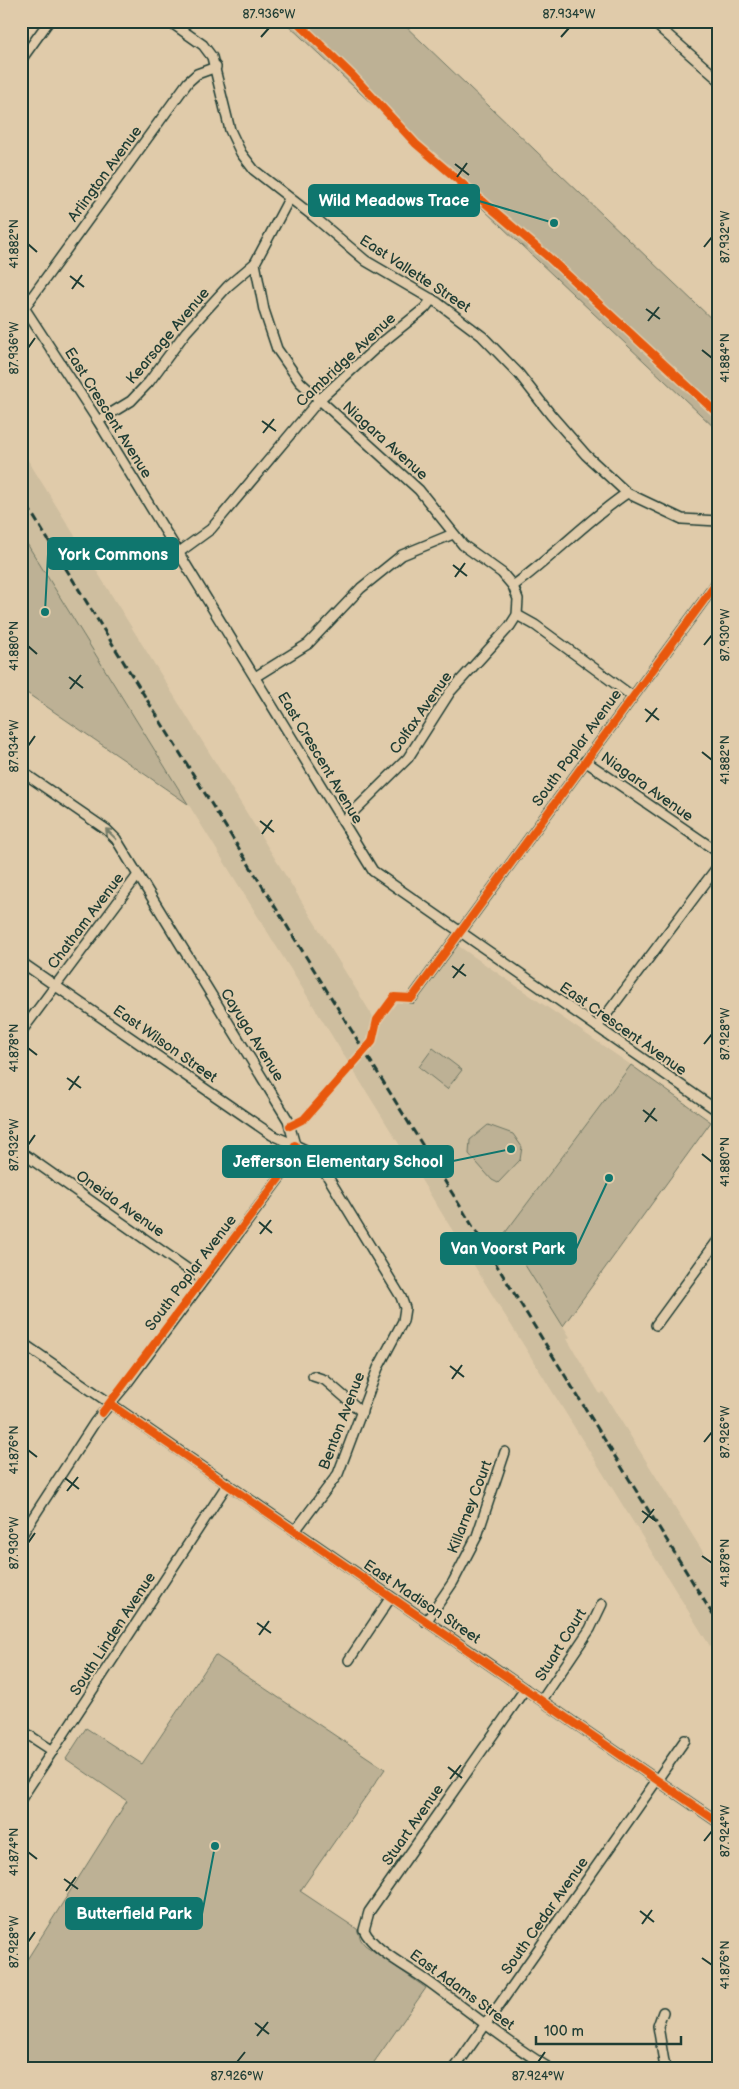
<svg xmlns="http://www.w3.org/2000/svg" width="739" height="2089" font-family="'Balsamiq Sans',sans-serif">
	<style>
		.built { fill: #cebe9f }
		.green { fill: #bdb195; stroke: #6e7764 }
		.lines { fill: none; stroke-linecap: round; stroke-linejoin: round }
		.street-casing { stroke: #1f3d34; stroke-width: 12 }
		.street { stroke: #e0cbaa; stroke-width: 9 }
		.rail { stroke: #1f3d34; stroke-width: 3; stroke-dasharray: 8 4; stroke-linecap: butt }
		.cycleway-casing { stroke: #e0cbaa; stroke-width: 11 }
		.cycleway { stroke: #e8590c; stroke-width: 8 }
		.oneway { stroke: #767d69 }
		.ticks { fill: none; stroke: #1f3d34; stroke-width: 2 }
		.labels { text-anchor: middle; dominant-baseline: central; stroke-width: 4; stroke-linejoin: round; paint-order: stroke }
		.street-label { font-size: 15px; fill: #1f3d34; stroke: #e0cbaa }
		.leader { fill: none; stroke: #0f766e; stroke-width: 2 }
		.callout-dot { fill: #0f766e; stroke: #e0cbaa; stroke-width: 2 }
		.callout { fill: #0f766e; stroke: #0f766e; stroke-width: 2 }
		.callout-label { font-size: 16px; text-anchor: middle; font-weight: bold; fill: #fff }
		.neatline { fill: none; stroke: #1f3d34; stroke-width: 2 }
		.ticks-label { font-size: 12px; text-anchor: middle; fill: #1f3d34 }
	</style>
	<rect width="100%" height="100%" fill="#e0cbaa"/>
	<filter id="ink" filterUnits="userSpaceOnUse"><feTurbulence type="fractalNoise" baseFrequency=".02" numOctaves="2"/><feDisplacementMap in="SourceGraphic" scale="10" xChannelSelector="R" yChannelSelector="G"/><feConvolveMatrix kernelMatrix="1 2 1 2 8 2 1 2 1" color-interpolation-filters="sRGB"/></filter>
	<g filter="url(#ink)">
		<path class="built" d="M21,449L377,1023L393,1001L415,1002L457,945L631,1065L505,1234L570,1337L567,1339L600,1394L603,1392L718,1576V1659L21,534Z"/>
		<g class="green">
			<path d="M284,21H400L718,325V431Z"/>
			<path d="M21,534L188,804L21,689Z"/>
			<path d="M433,1048L462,1070L447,1089L419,1067Z"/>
			<path d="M631,1065L711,1122L563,1326L505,1233Z"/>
			<path d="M488,1125L513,1134L522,1147L520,1160L498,1183L492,1180L469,1154L470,1140Z"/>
			<path d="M215,1655L385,1769L300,1891L357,1929L361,1940L365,1945L426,1988L370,2068H21V1969L127,1801L66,1759L86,1728L142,1764Z"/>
		</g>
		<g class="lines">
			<g class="street-casing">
				<g id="street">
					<path d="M169,21L203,45L212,57L230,130L241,153L254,170L313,216L366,261L438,303L482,336L519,374L551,415L586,455L627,493L682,519L718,521"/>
					<path d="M652,21L718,79"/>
					<path d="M21,60L49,21"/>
					<path d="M289,199L255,263L264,310L277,349L300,382L419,490L463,545L502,573L513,586L518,599L517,615L510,626L450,692L408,758L343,822"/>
					<path d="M21,303L98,421L373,871L718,1111"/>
					<path d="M24,308L188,82L197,74L216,67"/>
					<path d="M98,421L131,401L149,382L186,332L228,286L255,263"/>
					<path d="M178,553L211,529L319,400L379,345L425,308L432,299"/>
					<path d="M513,586C553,557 586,521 627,493"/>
					<path d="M517,615L535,625L632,696"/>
					<path d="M255,677L308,644L361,588L402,555L453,534"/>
					<path d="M585,761L718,852"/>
					<path d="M21,771L107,830L116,839L288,1120L295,1145L314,1154L401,1297L405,1308L403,1321L378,1368L338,1474L295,1531"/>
					<path d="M21,962L272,1135L295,1145L290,1164L125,1386L95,1422L21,1536"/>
					<path d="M412,998L718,581"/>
					<path d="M597,1027L718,866"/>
					<path d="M21,1032L138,875"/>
					<path d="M21,1152L203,1280"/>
					<path d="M656,1325L718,1240"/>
					<path d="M21,1342L718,1822"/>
					<path d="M313,1376L325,1380L362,1412"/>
					<path d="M426,1622L453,1582L477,1536L505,1452"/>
					<path d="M349,1660L391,1597"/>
					<path d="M525,1689L369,1912L364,1930C373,1950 410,1968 429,1982C469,2011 506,2042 549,2068"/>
					<path d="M542,1700L590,1629L602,1604"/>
					<path d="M21,1730L53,1751"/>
					<path d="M21,1799L227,1485"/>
					<path d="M663,2012L658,2026L665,2068"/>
					<path d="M455,2068L685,1740"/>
				</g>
			</g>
			<use href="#street" class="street"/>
			<path class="rail" d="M21,496L718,1623"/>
			<g class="cycleway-casing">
				<g id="cycleway">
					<path d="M296,21L354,77L416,144L547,256L718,414"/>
					<path d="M290,1126L304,1119L372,1042L377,1020L394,997L412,998L718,581"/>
					<path d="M110,1404L718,1822"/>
					<path d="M102,1413L290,1164L295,1145"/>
				</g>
			</g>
			<use href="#cycleway" class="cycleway"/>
		</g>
		<defs><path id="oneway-shaft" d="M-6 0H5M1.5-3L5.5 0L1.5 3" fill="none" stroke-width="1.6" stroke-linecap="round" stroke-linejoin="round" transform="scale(1.25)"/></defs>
		<use class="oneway" href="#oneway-shaft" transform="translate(111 834) rotate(-136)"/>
	</g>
	<path class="ticks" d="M261,37L269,28M561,37L569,28M455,164L469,175M457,177L467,163M28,244L37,252M704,247L712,237M70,276L84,287M72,289L82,275M646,309L660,319M648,321L659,307M28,348L35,338M702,350L712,358M262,421L276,431M263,433L274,419M453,565L467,576M455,577L465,563M704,645L712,635M28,646L37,654M69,677L83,688M70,689L81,675M645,709L659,720M646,722L657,708M28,746L35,736M702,752L712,760M260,821L274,832M262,834L272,820M452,966L466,976M453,978L464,964M704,1044L712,1034M28,1048L37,1055M67,1078L81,1088M69,1090L79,1076M643,1110L657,1121M645,1122L655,1108M28,1145L35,1135M702,1154L712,1162M259,1222L272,1233M260,1234L271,1220M450,1366L464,1377M452,1379L462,1365M704,1442L712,1432M28,1450L37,1457M65,1478L79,1489M67,1491L78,1477M642,1511L656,1521M643,1523L654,1509M28,1543L35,1533M702,1556L712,1563M257,1623L271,1633M259,1635L269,1621M448,1767L462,1778M450,1779L461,1765M704,1841L712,1831M28,1852L37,1859M64,1879L78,1889M66,1891L76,1877M640,1911L654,1922M642,1924L652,1910M28,1942L35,1932M702,1958L712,1965M255,2023L269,2034M257,2036L268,2022M237,2062L245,2052M538,2062L545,2052"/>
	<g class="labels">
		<g class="street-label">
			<text transform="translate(105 174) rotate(-54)">Arlington Avenue</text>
			<text transform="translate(415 274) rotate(33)">East Vallette Street</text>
			<text transform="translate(168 336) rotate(-50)">Kearsage Avenue</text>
			<text transform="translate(346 360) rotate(-43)">Cambridge Avenue</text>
			<text transform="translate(108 413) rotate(58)">East Crescent Avenue</text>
			<text transform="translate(385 441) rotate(42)">Niagara Avenue</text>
			<text transform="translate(421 713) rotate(-55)">Colfax Avenue</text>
			<text transform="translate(577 748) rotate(-54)">South Poplar Avenue</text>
			<text transform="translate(320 758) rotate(59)">East Crescent Avenue</text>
			<text transform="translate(647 787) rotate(35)">Niagara Avenue</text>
			<text transform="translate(86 921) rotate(-53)">Chatham Avenue</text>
			<text transform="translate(623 1029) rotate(35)">East Crescent Avenue</text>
			<text transform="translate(252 1035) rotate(58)">Cayuga Avenue</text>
			<text transform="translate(165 1044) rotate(35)">East Wilson Street</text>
			<text transform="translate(120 1204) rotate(35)">Oneida Avenue</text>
			<text transform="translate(191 1273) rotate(-53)">South Poplar Avenue</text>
			<text transform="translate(342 1421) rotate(-69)">Benton Avenue</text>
			<text transform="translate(470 1507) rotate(-69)">Killarney Court</text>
			<text transform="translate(422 1602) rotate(34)">East Madison Street</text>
			<text transform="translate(113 1634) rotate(-57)">South Linden Avenue</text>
			<text transform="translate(561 1645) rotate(-58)">Stuart Court</text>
			<text transform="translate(413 1825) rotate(-55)">Stuart Avenue</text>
			<text transform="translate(545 1916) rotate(-55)">South Cedar Avenue</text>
			<text transform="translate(462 1990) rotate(36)">East Adams Street</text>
		</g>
	</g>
	<path class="leader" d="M554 223L479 201M45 612L48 554M511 1149L453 1161M609 1178L576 1249M215 1846L202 1914"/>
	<g class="callout-dot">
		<circle cx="554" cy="223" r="5"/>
		<circle cx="45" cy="612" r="5"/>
		<circle cx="511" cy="1149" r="5"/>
		<circle cx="609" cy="1178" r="5"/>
		<circle cx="215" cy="1846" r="5"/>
	</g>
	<g class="callout">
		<rect x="309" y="185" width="170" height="31" rx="5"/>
		<rect x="48" y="538" width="130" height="31" rx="5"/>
		<rect x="223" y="1146" width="230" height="31" rx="5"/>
		<rect x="441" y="1233" width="135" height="31" rx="5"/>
		<rect x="66" y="1898" width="136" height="31" rx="5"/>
	</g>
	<g class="callout-label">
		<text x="394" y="206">Wild Meadows Trace</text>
		<text x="113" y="560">York Commons</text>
		<text x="338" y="1167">Jefferson Elementary School</text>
		<text x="508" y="1254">Van Voorst Park</text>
		<text x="134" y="1919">Butterfield Park</text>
	</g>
	<rect width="739" height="2089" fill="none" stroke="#e0cbaa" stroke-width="55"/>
	<path d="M536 2036v8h145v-8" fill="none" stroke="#1f3d34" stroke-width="2.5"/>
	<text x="544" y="2036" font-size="15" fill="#1f3d34" stroke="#e0cbaa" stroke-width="4" paint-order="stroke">100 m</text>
	<rect x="28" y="28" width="684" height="2034" class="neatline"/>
	<g class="ticks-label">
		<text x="269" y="18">87.936°W</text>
		<text x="569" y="18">87.934°W</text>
		<text transform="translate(725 237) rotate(-90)" y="4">87.932°W</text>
		<text transform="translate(14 244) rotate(-90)" y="4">41.882°N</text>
		<text transform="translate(14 348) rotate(-90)" y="4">87.936°W</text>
		<text transform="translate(725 358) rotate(-90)" y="4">41.884°N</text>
		<text transform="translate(725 635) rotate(-90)" y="4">87.930°W</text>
		<text transform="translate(14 646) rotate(-90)" y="4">41.880°N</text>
		<text transform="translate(14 746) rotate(-90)" y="4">87.934°W</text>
		<text transform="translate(725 760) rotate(-90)" y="4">41.882°N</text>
		<text transform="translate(725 1034) rotate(-90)" y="4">87.928°W</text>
		<text transform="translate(14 1048) rotate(-90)" y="4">41.878°N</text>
		<text transform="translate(14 1145) rotate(-90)" y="4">87.932°W</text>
		<text transform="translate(725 1162) rotate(-90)" y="4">41.880°N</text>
		<text transform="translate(725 1432) rotate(-90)" y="4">87.926°W</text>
		<text transform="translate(14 1450) rotate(-90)" y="4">41.876°N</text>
		<text transform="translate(14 1543) rotate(-90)" y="4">87.930°W</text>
		<text transform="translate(725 1563) rotate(-90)" y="4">41.878°N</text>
		<text transform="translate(725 1831) rotate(-90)" y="4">87.924°W</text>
		<text transform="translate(14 1852) rotate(-90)" y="4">41.874°N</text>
		<text transform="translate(14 1942) rotate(-90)" y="4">87.928°W</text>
		<text transform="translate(725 1965) rotate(-90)" y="4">41.876°N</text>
		<text x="237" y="2080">87.926°W</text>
		<text x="538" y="2080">87.924°W</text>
	</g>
</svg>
